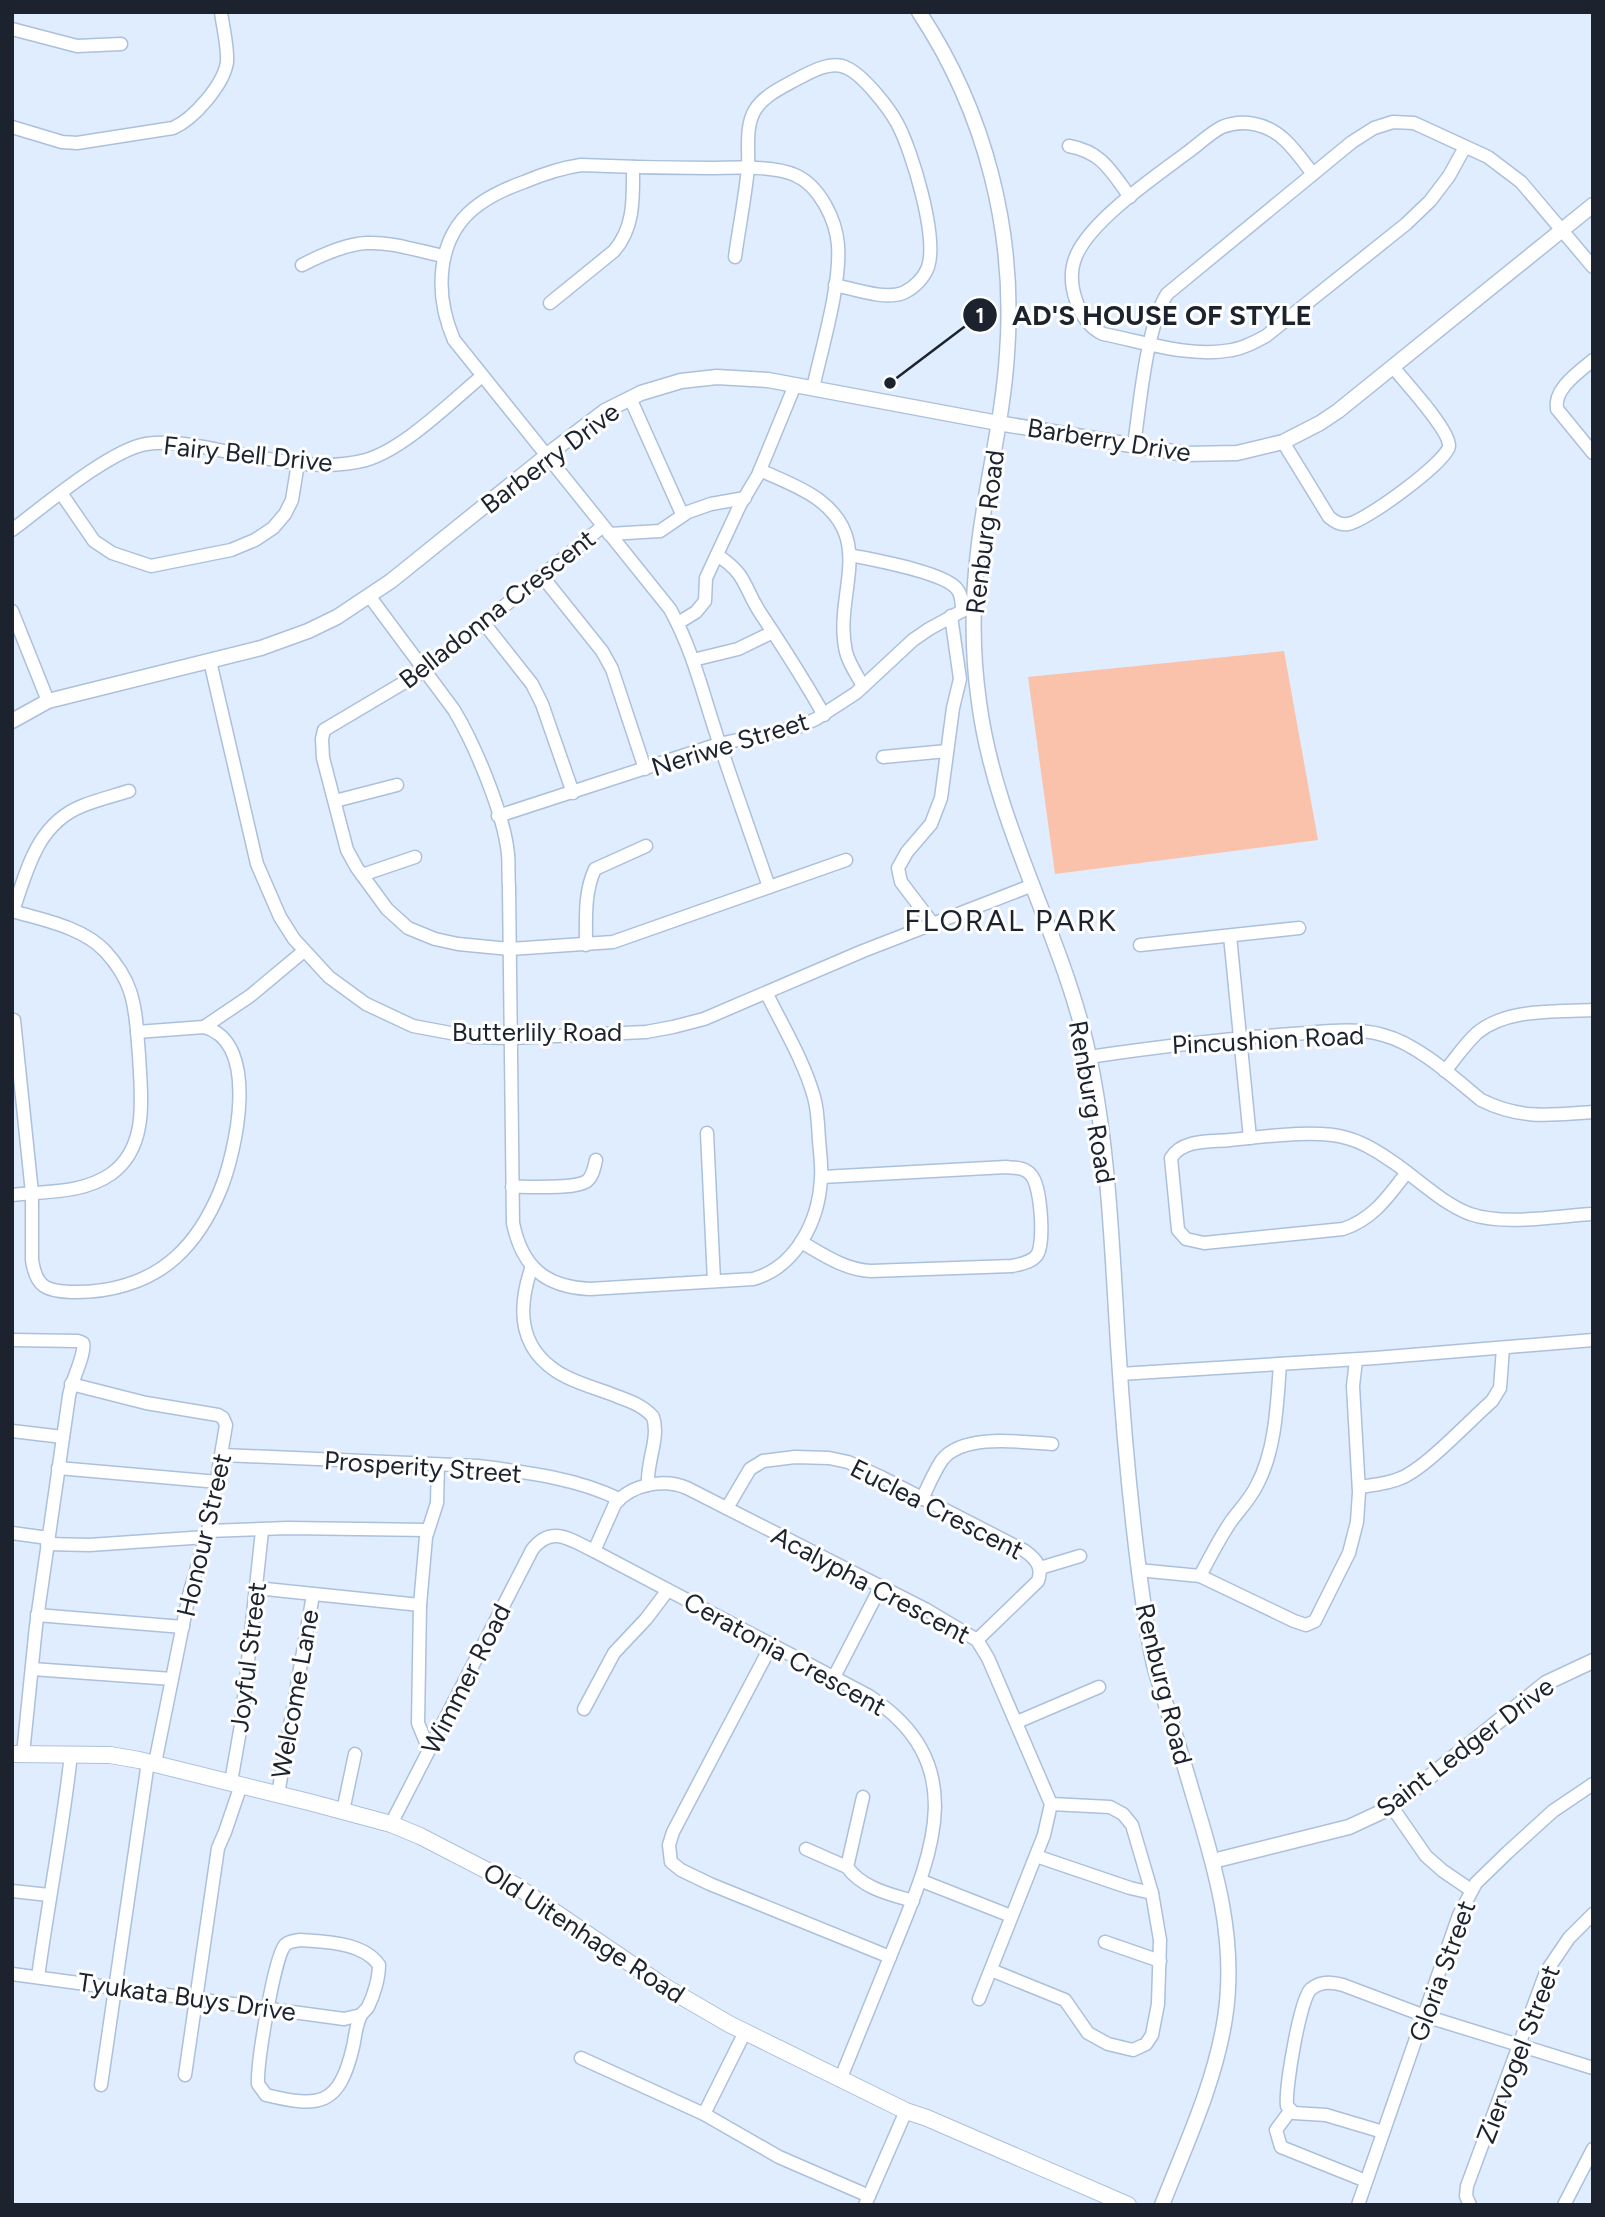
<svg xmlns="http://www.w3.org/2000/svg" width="1605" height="2217" font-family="Figtree,sans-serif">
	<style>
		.garden { fill: #fac2ab }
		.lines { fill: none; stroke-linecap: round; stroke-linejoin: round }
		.minor-casing { stroke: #acc0dc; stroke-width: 15 }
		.tertiary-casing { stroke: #acc0dc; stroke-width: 17 }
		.secondary-casing { stroke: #acc0dc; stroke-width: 18 }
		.minor { stroke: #fff; stroke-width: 12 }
		.tertiary { stroke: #fff; stroke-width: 14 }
		.secondary { stroke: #fff; stroke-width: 16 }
		.labels { text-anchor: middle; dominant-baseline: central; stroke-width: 6; stroke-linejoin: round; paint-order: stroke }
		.street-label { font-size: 26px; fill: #1c232e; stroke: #fff }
		.quarter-label { font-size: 30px; letter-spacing: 2px; fill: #1c232e; stroke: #fff }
		.leader { fill: none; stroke: #1c232e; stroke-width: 2.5 }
		.callout-dot { fill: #1c232e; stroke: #fff; stroke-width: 2.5 }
		.mark-label { font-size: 21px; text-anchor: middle; font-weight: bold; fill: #fff }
		.callout-label { font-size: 28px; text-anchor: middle; font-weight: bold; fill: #1c232e; stroke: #fff; stroke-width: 6; stroke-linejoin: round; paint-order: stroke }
	</style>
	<rect width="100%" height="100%" fill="#e0edfe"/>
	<path class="garden" d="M1284,651L1318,840L1055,874L1028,677Z"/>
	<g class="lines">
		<g class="minor-casing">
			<g id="minor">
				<path d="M12,29L77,46L121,44"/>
				<path d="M12,127L62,142L77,143L173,128C194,119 224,84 227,62C228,46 223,28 221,12"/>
				<path d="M1069,146C1102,152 1111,171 1130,197"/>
				<path d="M1313,174C1296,152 1282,129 1254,124C1244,122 1232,123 1222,127C1210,133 1199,144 1188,152C1156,176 1091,220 1076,256C1065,282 1078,322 1103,334C1144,342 1190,358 1232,350C1244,348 1255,342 1266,336L1406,224L1430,201L1449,176L1465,147"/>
				<path d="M735,257C739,228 745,198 748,168C749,150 745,126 755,110C764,95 783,87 797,79C811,72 831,60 847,68C863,75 889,108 897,123C912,150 938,237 928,267C924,278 914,288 903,293C884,300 854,289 835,285"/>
				<path d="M302,265C364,233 378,241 443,256"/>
				<path d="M550,303L614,251C635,227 633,197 633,167"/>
				<path d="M1593,360C1579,372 1553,389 1557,409L1593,453"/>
				<path d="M630,398L682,514"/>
				<path d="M1283,442L1329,517C1335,522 1340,525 1348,524C1365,522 1449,460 1449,446C1450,430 1404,381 1393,367"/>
				<path d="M1134,445C1140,404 1146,328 1167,294L1352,142L1374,128L1393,122L1414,123L1488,157L1521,182L1593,267"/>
				<path d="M760,470C779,479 802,487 819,500C876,543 833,595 846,652C849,664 857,675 863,686"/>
				<path d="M61,493L94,541L112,553L151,566L231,550L255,540L273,528L285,514L292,500L298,463"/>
				<path d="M602,527L425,670L324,730L322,739L323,758L347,850L357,868L387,909L408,928L435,939L458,944L510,949L613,942L846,860"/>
				<path d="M12,530C43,507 110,450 146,444C176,439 210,449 240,454C282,461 325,471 366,460C404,449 451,402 482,376"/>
				<path d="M609,534L660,531L688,512L711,504L745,498"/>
				<path d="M717,555C748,575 743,587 761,614C783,647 804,680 824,715"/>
				<path d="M850,555C873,560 944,572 957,589C962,595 962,603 962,611"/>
				<path d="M542,576L602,651L612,669L645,769"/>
				<path d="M370,597L454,710C475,745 504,814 508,854C509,865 508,876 509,887L513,1223C522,1267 545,1287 590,1289L753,1279C796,1267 819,1221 821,1178C822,1166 820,1153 819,1140C818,1126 818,1111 814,1097C804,1061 783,1027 767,994"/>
				<path d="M12,611L48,701"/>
				<path d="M483,622L532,684L542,704L573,793"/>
				<path d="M678,623L696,612L705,601L706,578L740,505L758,475L795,385"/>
				<path d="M693,660L738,649L773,632"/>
				<path d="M210,661L257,864L280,917L294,939L329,977L366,1004L413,1026L472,1037L511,1038L646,1032L673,1027L704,1019L863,951L1033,885"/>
				<path d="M883,757L947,751"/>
				<path d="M335,801L397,785"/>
				<path d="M498,816L719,744L798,727L816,719L856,693L913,640L929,629L973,605"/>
				<path d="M362,875L415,857"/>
				<path d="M769,887C753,840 736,793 720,745C704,699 694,652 670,609L454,340C434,294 435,234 481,203C494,194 510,187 524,182C543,174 561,168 581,165C624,167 667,168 710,168C734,168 773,165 795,175C820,186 836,220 838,245C841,285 822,347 813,388"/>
				<path d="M12,911C43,920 82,927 105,951C116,963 125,976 130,991C137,1012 137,1034 139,1055C141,1096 149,1147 111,1174C82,1194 45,1191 12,1195"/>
				<path d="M13,911C27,870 37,824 82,806C97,800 113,796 129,791"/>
				<path d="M933,924L901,882L898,868L907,852L931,824L941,798L953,708L960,679L951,616"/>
				<path d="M1230,936L1250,1138"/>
				<path d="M586,945C586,920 584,892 595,869L646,846"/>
				<path d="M1140,945L1299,928"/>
				<path d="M14,1020L32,1193V1260C36,1287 46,1291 71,1292C108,1293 148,1283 176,1257C195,1240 210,1215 220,1191C236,1152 261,1042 204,1027L137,1032"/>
				<path d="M204,1027L250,996L304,951"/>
				<path d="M1089,1057C1157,1047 1224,1039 1292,1034C1322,1032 1355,1027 1383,1035C1418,1044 1454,1078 1481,1100C1522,1120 1549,1115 1593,1112"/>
				<path d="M1445,1071C1455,1059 1465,1044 1477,1033C1507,1008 1556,1012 1593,1010"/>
				<path d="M707,1133L714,1281"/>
				<path d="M1407,1172C1388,1197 1373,1219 1343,1229L1204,1243L1186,1239L1178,1230L1171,1158C1182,1139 1210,1142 1230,1140C1262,1137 1317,1129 1347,1138C1362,1142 1377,1151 1390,1160C1416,1177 1441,1203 1470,1214C1505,1226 1556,1216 1593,1214"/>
				<path d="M512,1187C528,1186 574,1190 587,1181C593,1176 594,1168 596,1160"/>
				<path d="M801,1242C824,1255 845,1270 871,1271L1012,1266C1020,1264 1031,1263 1037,1255C1045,1243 1041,1185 1031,1175C1025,1167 1015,1168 1006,1167L822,1177"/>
				<path d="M532,1266C518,1306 517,1345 556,1371C572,1382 593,1387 611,1394C626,1400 642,1404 653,1417C660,1438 646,1463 648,1485"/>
				<path d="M12,1340L78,1341L83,1343C86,1354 71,1381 69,1396L36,1626L23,1754"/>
				<path d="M1120,1374L1375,1358L1593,1340"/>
				<path d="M71,1384L146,1403L218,1415L223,1418L226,1425L209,1526L189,1595L155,1763"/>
				<path d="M12,1431L63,1437"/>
				<path d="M223,1455L478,1466C525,1472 576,1478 619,1499"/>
				<path d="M58,1468L218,1482"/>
				<path d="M1359,1487C1373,1485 1388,1484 1401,1478C1427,1467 1469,1421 1492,1401L1500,1388L1503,1348"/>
				<path d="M922,1499C928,1486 934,1472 942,1460C963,1433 1022,1442 1052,1444"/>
				<path d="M727,1508L750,1469L763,1461L795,1457L829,1458L848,1462L881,1477L1025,1551C1036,1559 1043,1567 1038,1581L977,1640"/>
				<path d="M208,1531L288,1528L428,1530"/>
				<path d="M12,1533L48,1538"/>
				<path d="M47,1544L89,1545L206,1537"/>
				<path d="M594,1551L615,1504C632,1484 664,1478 687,1488L925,1609L977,1640L988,1658L1051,1804L1044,1835L979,1999"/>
				<path d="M1040,1568L1080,1556"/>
				<path d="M1138,1570L1200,1576L1294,1621L1306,1625L1315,1621L1349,1553L1357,1522L1359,1492L1353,1386L1356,1360"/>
				<path d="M1200,1576C1210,1557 1220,1537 1232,1520C1241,1508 1250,1499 1257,1485C1276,1449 1277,1404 1280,1364"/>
				<path d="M256,1588L420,1605"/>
				<path d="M37,1615L183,1627"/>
				<path d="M772,1644L673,1832L669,1845L671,1862L681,1870L710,1884L890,1957"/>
				<path d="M32,1669L172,1679"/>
				<path d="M834,1677L880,1588"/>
				<path d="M584,1709L614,1653L646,1619L668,1590"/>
				<path d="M1017,1722L1099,1687"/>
				<path d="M429,1750L418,1723L420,1605L426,1537L437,1503L438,1465"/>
				<path d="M231,1782L241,1725L262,1531"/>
				<path d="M278,1794L313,1595"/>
				<path d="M863,1797L847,1867C862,1888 889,1894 913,1901"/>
				<path d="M1392,1807L1426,1856L1443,1871L1471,1890"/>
				<path d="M343,1811L355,1754"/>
				<path d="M391,1824L532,1550C551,1524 571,1540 594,1551L869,1696C973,1764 932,1854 894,1947C876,1991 858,2036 840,2080"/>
				<path d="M806,1849L847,1867"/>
				<path d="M1036,1856L1130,1888L1152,1893"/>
				<path d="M922,1881L1011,1916"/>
				<path d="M12,1891L49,1895"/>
				<path d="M300,1940C326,1942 363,1942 379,1965C379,1978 374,1995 368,2007C366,2010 363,2012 361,2015C356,2024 355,2038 353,2047C339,2106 320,2108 266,2095L258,2084C257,2063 274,1958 285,1945C289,1941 294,1941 300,1940Z"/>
				<path d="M1105,1942L1160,1961"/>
				<path d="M991,1970L1065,2000L1088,2033L1108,2044L1133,2050L1146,2044L1152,2035L1158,2004L1160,1940L1152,1893L1132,1825L1123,1814L1110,1807L1051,1804"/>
				<path d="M12,1974L344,2019L361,2015"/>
				<path d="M38,1977C48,1903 63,1829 71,1754"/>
				<path d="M581,2058L704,2114L779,2157L869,2196"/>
				<path d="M185,2075L218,1848L225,1832L241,1785"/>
				<path d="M101,2085L148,1762"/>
				<path d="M1290,2111L1276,2130L1281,2147L1366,2181"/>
				<path d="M704,2114L745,2032"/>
				<path d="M1383,2132L1326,2115L1294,2113L1287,2106C1285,2089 1300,1998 1311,1989C1320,1981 1333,1982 1343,1985L1425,2016L1593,2068"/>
				<path d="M865,2205L906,2111"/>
				<path d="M1358,2205L1459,1915L1476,1883L1508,1852L1553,1811L1593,1784"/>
				<path d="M1470,2205L1466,2196L1467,2186L1546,1972L1569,1938L1593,1914"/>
				<path d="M1564,2205L1593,2149"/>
			</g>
		</g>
		<g class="tertiary-casing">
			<g id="tertiary">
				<path d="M919,12C986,113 1016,233 1007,354C1003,420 985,486 978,552C972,602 972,653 979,702C995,827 1065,938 1090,1061C1109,1154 1112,1250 1118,1344C1124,1441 1133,1538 1148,1635L1154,1665C1167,1709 1181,1753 1194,1798C1216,1870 1237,1941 1225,2018C1215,2083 1186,2144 1162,2205"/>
				<path d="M12,721L48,701L261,648L308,631L337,617L391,581L555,449L605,411L641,393L681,381L717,377L768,380L998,423L1185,454L1237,453L1283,442L1320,423L1338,411L1593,205"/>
				<path d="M1213,1861L1349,1827L1392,1807L1546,1683L1593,1661"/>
			</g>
		</g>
		<g class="secondary-casing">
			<path id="secondary" d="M12,1754L110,1755L139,1760L309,1802L391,1824L420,1836L515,1885L662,1985L729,2024L906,2111L927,2118L1128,2205"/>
		</g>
		<use href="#minor" class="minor"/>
		<use href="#tertiary" class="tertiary"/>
		<use href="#secondary" class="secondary"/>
	</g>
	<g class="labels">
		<g class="street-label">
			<text transform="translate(1109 440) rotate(9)">Barberry Drive</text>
			<text transform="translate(248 454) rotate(6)">Fairy Bell Drive</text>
			<text transform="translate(550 458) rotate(-37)">Barberry Drive</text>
			<text transform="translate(985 532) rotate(-83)">Renburg Road</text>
			<text transform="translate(497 609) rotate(-38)">Belladonna Crescent</text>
			<text transform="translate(730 744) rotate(-17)">Neriwe Street</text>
			<text x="537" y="1032">Butterlily Road</text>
			<text transform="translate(1268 1040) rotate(-3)">Pincushion Road</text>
			<text transform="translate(1092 1102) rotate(80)">Renburg Road</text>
			<text transform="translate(423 1467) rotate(4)">Prosperity Street</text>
			<text transform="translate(937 1509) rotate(27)">Euclea Crescent</text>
			<text transform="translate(204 1535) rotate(-77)">Honour Street</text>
			<text transform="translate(871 1585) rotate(28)">Acalypha Crescent</text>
			<text transform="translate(785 1654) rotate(29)">Ceratonia Crescent</text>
			<text transform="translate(248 1657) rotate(-83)">Joyful Street</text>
			<text transform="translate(466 1679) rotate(-63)">Wimmer Road</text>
			<text transform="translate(1164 1684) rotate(76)">Renburg Road</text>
			<text transform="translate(295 1694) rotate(-80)">Welcome Lane</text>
			<text transform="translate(1465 1747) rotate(-37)">Saint Ledger Drive</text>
			<text transform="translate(584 1933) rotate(33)">Old Uitenhage Road</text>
			<text transform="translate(1442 1971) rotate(-70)">Gloria Street</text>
			<text transform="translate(187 1997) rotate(8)">Tyukata Buys Drive</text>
			<text transform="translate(1518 2054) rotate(-69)">Ziervogel Street</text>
		</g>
		<g class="quarter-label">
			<text x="1011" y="920">FLORAL PARK</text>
		</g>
	</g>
	<path class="leader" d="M890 383L980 315"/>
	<g class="callout-dot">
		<circle cx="890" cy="383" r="7"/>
		<circle cx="980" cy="315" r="18"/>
	</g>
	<g class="mark-label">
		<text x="980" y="323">1</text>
	</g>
	<g class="callout-label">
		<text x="1162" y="325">AD'S HOUSE OF STYLE</text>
	</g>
	<rect width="1605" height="2217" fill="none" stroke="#1c232e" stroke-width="28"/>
</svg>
